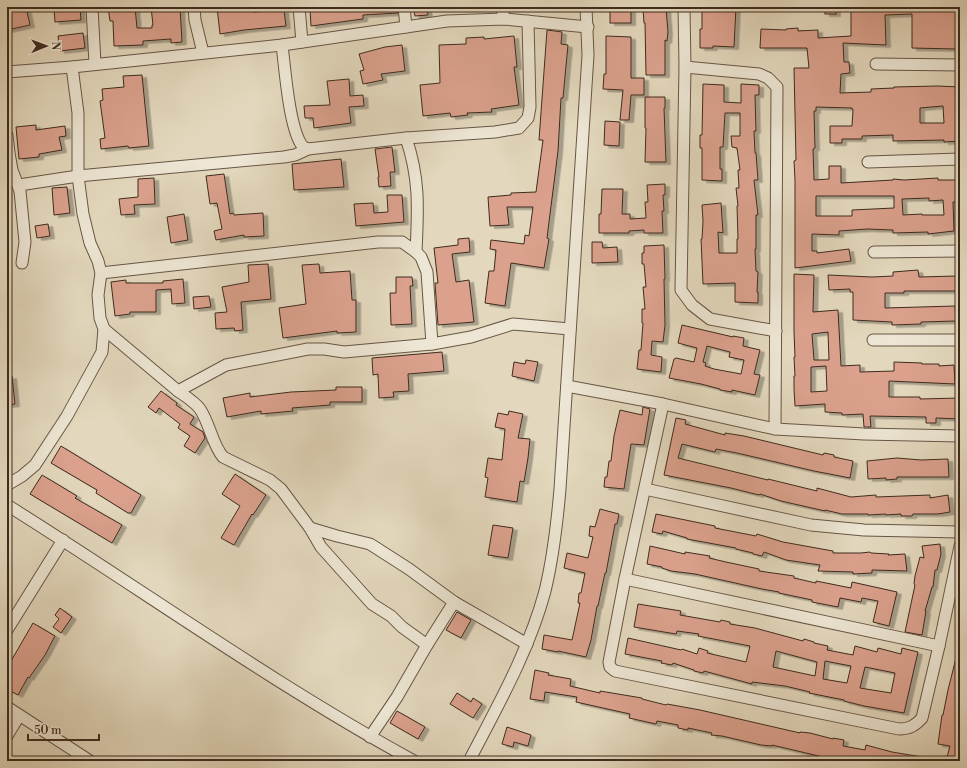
<svg xmlns="http://www.w3.org/2000/svg" width="967" height="768" font-family="'Libre Bodoni',serif">
	<style>
		.building { fill: #dba18d; stroke: #3e2b1e; fill-rule: evenodd; filter: url(#shadow) }
		.lines { fill: none; stroke-linecap: round; stroke-linejoin: round }
		.street-casing { stroke: #675646; stroke-width: 13 }
		.street { stroke: #ede6d4; stroke-width: 11 }
	</style>
	<defs>
		<filter id="shadow"><feDropShadow dx="4.5" dy="2.5" stdDeviation="0" flood-color="#0004"/></filter>
	</defs>
	<rect width="100%" height="100%" fill="#e3d8bd"/>
	<filter id="stains"><feTurbulence type="fractalNoise" baseFrequency=".005" numOctaves="4"/><feColorMatrix values="0 0 0 0 .2 0 0 0 0 .09 0 0 0 0 .02 0 0 0 .5 -.17"/></filter>
	<radialGradient id="worn" r=".72"><stop offset=".6" stop-color="#630" stop-opacity="0"/><stop offset="1" stop-color="#630" stop-opacity=".3"/></radialGradient>
	<g class="building">
		<path d="M20,7H26L30,25L7,30V10Z"/>
		<path d="M70,7H80L81,20L55,22L54,9L70,8Z"/>
		<path d="M108,7H135L137,28H152V25H153L151,7H180L182,42L171,43V39L143,41V45L114,46L113,21H110Z"/>
		<path d="M217,7H253V12L284,10L286,26L244,30L220,34Z"/>
		<path d="M327,7H397L398,13L363,15V19L311,26L310,9Z"/>
		<path d="M413,7H427L428,15L415,16Z"/>
		<path d="M702,7H736L734,47L713,46V48H700V29H702Z"/>
		<rect x="825" y="7" width="11" height="7"/>
		<path d="M851,7H956V49L912,48V14L885,15L886,45L843,43L844,62H849L850,73L841,74L840,93L871,92V89L894,88V87L938,86L960,87V141L944,142V140L893,141V135L862,136V139H842V143H830V126H852L853,110L852,108L816,107V111H814L815,148L813,149L814,180L829,179V166H841V183L893,180V179L904,180L938,178V180H956V202H953L954,231L928,234V232L893,233V230L867,229L839,231V235L812,234V251H817V253L849,249L851,261L795,268V180L794,161L796,160L794,68H809L807,48H760L761,29L786,30V29L798,28V31L818,30V38L851,36ZM943,106L944,123H920V108ZM816,196H894V208L852,210V216H816ZM929,198V201L943,200L944,215H922V214L903,215L902,199Z"/>
		<path d="M666,8L668,32L667,41L665,40V75H646L645,23H644L643,9Z"/>
		<rect x="610" y="9" width="21" height="14"/>
		<path d="M547,30L562,32L561,44L568,45L563,98H561L558,151L547,238L549,239L544,268L511,263L505,306L485,303L489,271H494L496,250L490,249L491,240L524,244L525,235L529,236L533,207H507L509,225L490,226L488,197L511,195V193L536,192L543,140H539Z"/>
		<path d="M83,33L85,48L60,51L58,36Z"/>
		<path d="M514,36L517,67H514L519,105L491,109L492,112L467,113L468,115L451,117L450,113L423,116L420,85L440,83L439,45L466,44V38L484,37V39Z"/>
		<path d="M606,36L631,37V78H644V95H631L629,120H620L623,90L603,89L604,74H606Z"/>
		<path d="M402,45L405,71L381,74L383,80L363,84L360,71L364,70L359,54L385,47Z"/>
		<path d="M142,75L149,146L129,148L128,146L101,149L100,139L105,138L100,101L103,100L102,89L124,87L123,76Z"/>
		<path d="M349,79L350,96L363,95L364,106L349,107L351,123L314,128L313,118H305L304,106L330,105L327,81Z"/>
		<path d="M703,84L724,85V102L741,103V84L759,85V95H755L756,131H754L755,153H756L758,180H754L758,215H756V249H755L756,271L758,272L757,292H758V303L735,302V283L703,284L701,239H702L703,221L702,205L721,203L723,233L718,232L719,253H737V239H738L737,206H738L736,188H739L738,170H740L737,148L732,147L731,136H740V113H725L723,147H720V169H722V181L702,180V148H700V135H702Z"/>
		<path d="M645,97H665V108H664L666,162H645L646,128H645Z"/>
		<path d="M605,121L620,122L619,146L604,145Z"/>
		<path d="M36,125V130L65,126L66,136L59,137L62,150L39,154V157L19,159L16,127Z"/>
		<path d="M392,147L395,172H390L391,186L379,187L378,177H379L375,149Z"/>
		<path d="M341,159L344,187L294,190L292,164Z"/>
		<path d="M224,174L230,214L233,213L234,215L263,213L264,236L244,237V235L216,240L214,231L222,229L217,203L210,204L206,176Z"/>
		<path d="M154,178L155,204L134,205L135,214L121,215L119,199L138,197V179Z"/>
		<path d="M665,184V195H663L664,211H662L663,233H644V230L629,231V233H599V214H601L602,189H623L622,214H630V219L646,218L645,202H648L647,185Z"/>
		<path d="M67,187L70,213L54,215L52,188Z"/>
		<path d="M387,195H402L404,222L356,226L354,204L373,203L374,213L388,212Z"/>
		<path d="M184,214L188,240L171,243L167,217Z"/>
		<path d="M48,224L50,236L37,238L35,226Z"/>
		<path d="M469,238L470,252L452,254L456,282L469,280L474,322L438,325L435,283H438L434,248L458,245V239Z"/>
		<path d="M592,242H602L603,248L617,247L618,262L592,263Z"/>
		<path d="M664,245L665,279H664L665,325L663,342L652,341L651,355L662,357L661,372L637,369L639,350H641L643,323H642V309H645L643,287H646L644,264H642V253H644V246Z"/>
		<path d="M268,264L271,299L241,302L243,330L235,331L234,328L216,329L215,313L227,312L222,287L249,282L248,265Z"/>
		<path d="M319,264L320,273L350,271L352,300H356V332L337,333V331L283,338L279,308L306,304L302,265Z"/>
		<path d="M918,270L919,277L956,276V291H904V293H885V308L955,306L956,321L921,322V324L892,325V322L853,320V292H850V289L829,290L828,275L872,277L893,276V272Z"/>
		<path d="M794,274L814,275L813,312L838,310L841,366L860,365V372L894,371V362L922,363V364H939V366L954,365L955,384L889,381V397H920V399L960,398V419L936,418V423H926V417L870,416L871,427H864L863,414L842,415V413L825,412V404L795,406L794,389V376H795L794,357H795L794,331ZM828,332L829,360H814L812,334ZM826,366L827,391L811,392V367Z"/>
		<path d="M396,277H412L413,286H410L412,324L391,325L390,293H396Z"/>
		<path d="M183,279L185,303L172,304L171,289L156,290V312H130V314L115,316L111,282L126,280V283H163V281Z"/>
		<path d="M209,296L211,307L194,309L193,297Z"/>
		<path d="M682,325L733,337V336L744,338L743,346L760,350L754,374L760,375L755,395L732,390V392L720,390V389L701,384L669,378L674,359L676,358L694,362L697,348L678,343ZM707,346L730,352L729,357L744,360L741,374L714,369L705,366L706,363L703,362Z"/>
		<path d="M442,352L444,371L408,374L409,391L393,392L394,397L379,398L378,374L373,375L372,358Z"/>
		<path d="M526,360L538,362L534,381L512,376L514,362L525,364Z"/>
		<path d="M12,376L15,404L7,405V377Z"/>
		<path d="M336,387H362V402H330V405L292,408L293,411L261,414V411L227,417L223,398L250,393V397L291,392L336,390Z"/>
		<path d="M161,391L177,403L176,405L194,417L190,424L203,432L205,438L195,453L184,446L190,436L178,428L180,424L159,408L156,413L148,407Z"/>
		<path d="M643,407L650,409L644,445L631,444L624,489L604,487L605,477H607L609,461H611L614,436L620,410L642,415Z"/>
		<path d="M509,411L523,414L518,438L530,439L528,458L524,482L520,481L517,502L485,497L488,478L485,477L488,458L502,460L505,429L495,427L498,413L508,415Z"/>
		<path d="M676,418L686,420L685,424L725,435V433L744,436L823,455L824,453L834,455V457L853,461L850,478L814,471L737,453L716,449L715,452L682,444L678,458L768,480V479L817,491V488L851,497L876,495V497L930,495V498L948,495L950,512L938,514H913L912,516H901V514L886,515V514L868,515V514H842L825,510V511L781,501L760,494L759,495L731,488L664,475Z"/>
		<path d="M61,446L141,495L131,513H128L96,493L97,490L51,463Z"/>
		<path d="M897,458L921,460L948,459L949,477H897V479L886,480V478L868,479L867,461Z"/>
		<path d="M235,474L266,495L253,515L252,514L234,545L221,538L240,506L222,494Z"/>
		<path d="M42,475L77,496L75,498L122,525L112,543L30,494Z"/>
		<path d="M600,509L619,514L617,524H615L606,573H605L598,606H597L591,640L586,657L558,651V652L542,649L544,635L572,640L580,603H578L579,593H581L585,573L564,568L567,553L588,558L593,537L589,536L590,526L595,527Z"/>
		<path d="M656,514L715,526V528L756,536L757,534L783,542L833,551V553H861L870,552L871,553L889,554L888,555L905,554L907,571L872,570V573L853,574V572L818,571L820,565L786,560L764,552L762,556L753,554V553L736,549V548L687,539V538L663,531L662,534L652,532Z"/>
		<path d="M493,525L513,528L508,558L488,555Z"/>
		<path d="M940,544L941,554L937,570H935L933,587H932L925,611H926L922,635L905,632L915,585L914,584L915,576L920,557L924,558L922,546Z"/>
		<path d="M650,546L685,554V552L710,556L709,558L726,562L759,569V571L794,576V578L816,583V581L851,588L852,582L897,592L889,626L873,622L878,601L862,598L861,602L840,598L838,607L812,602V600L779,593V592L762,589L695,574L671,571L662,568V567L647,564Z"/>
		<path d="M638,604L681,611L680,615L720,622L721,620L730,622V624L755,628L803,641L804,639L814,642V643L828,646L827,650L853,655L855,646L877,652L878,648L901,654L902,648L918,652L904,713L864,706L844,701V700L809,693L810,692L785,686L752,682V684L704,671L703,673L694,671V670L673,663L672,665L661,663L662,661L625,654L628,638L681,650L682,649L697,654L699,648L708,651L707,653L746,662L750,646L698,636L699,634L677,631L676,634L634,627ZM776,651L817,662L815,676L773,667ZM825,661L851,666L847,683L823,679ZM865,667L895,673L891,693L860,688Z"/>
		<path d="M60,608L72,617L61,633L53,627L59,619L55,615Z"/>
		<path d="M457,612L471,620L461,638L446,630Z"/>
		<path d="M33,623L55,636L45,655L29,678L28,677L18,695L7,689V668Z"/>
		<path d="M957,654L960,655V731L955,761H946L950,746L938,744L942,715H943L948,690Z"/>
		<path d="M535,670L549,673L548,675L571,679L570,686L600,693V691L642,698V699L666,705L667,704L700,710L800,733V732L810,733L833,739V738L844,740L843,746L865,750L866,745L892,752L922,757V761H855L840,759V761L772,745V746L761,745L722,736L711,735L712,733L688,728V730L678,728V725L657,721L656,724L629,718L630,714L576,702L577,697L545,692L544,701L530,699Z"/>
		<path d="M457,693L471,702L473,698L482,704L473,718L450,704Z"/>
		<path d="M397,711L425,727L418,739L390,723Z"/>
		<path d="M507,727L531,735L528,746L514,742L513,747L502,744Z"/>
	</g>
	<g class="lines">
		<g class="street-casing">
			<g id="street">
				<path d="M92,7L95,64"/>
				<path d="M194,7L195,20L203,53"/>
				<path d="M299,7L302,42"/>
				<path d="M404,7L406,27"/>
				<path d="M502,7L504,19"/>
				<path d="M684,7L685,67L681,290L692,305L710,319L776,331"/>
				<path d="M282,45C285,69 289,125 301,144C303,147 305,148 308,149L406,138L495,132L519,128L528,118L530,107L528,21"/>
				<path d="M876,64L960,65"/>
				<path d="M685,67L759,74L768,78L777,87L775,429"/>
				<path d="M7,72L72,67L282,45L447,21L504,19L588,27"/>
				<path d="M7,135L9,153L12,170L20,191L25,242L22,263"/>
				<path d="M406,138C420,179 418,209 416,252"/>
				<path d="M868,162L960,159"/>
				<path d="M19,185L78,176L284,157L295,155L308,149"/>
				<path d="M874,252L960,251"/>
				<path d="M101,273L378,242H402L416,252L421,257L427,272L432,344"/>
				<path d="M104,329L178,391L226,365L308,349H324L344,352L432,344L471,337L513,324L570,329"/>
				<path d="M873,340H960"/>
				<path d="M567,386L663,404L775,429L864,434L960,436"/>
				<path d="M178,391C185,396 195,402 200,409C210,424 212,444 223,457L270,480L281,489L310,528L321,547L372,604L391,616L402,627L427,645L397,697L370,737"/>
				<path d="M663,404L625,579L609,662L610,667L615,671L899,729C909,729 915,726 922,718L939,646L960,546"/>
				<path d="M7,485L22,476L35,465L67,416L102,352L104,329L100,318L98,295L101,273L98,261L90,243L83,214L78,176V113L72,67"/>
				<path d="M645,489L811,525L864,530L960,532"/>
				<path d="M7,505C143,590 273,684 414,761"/>
				<path d="M310,528L337,536L370,544L409,569L454,602L427,645"/>
				<path d="M625,579L939,646"/>
				<path d="M454,602L527,644"/>
				<path d="M7,630L63,540"/>
				<path d="M7,707L90,761"/>
				<path d="M7,736L19,716"/>
				<path d="M469,761C497,707 529,651 545,591C553,558 557,524 560,489L588,55L586,7"/>
			</g>
		</g>
		<use href="#street" class="street"/>
	</g>
	<rect width="967" height="768" fill="none" stroke="#e3d8bd" stroke-width="24"/>
	<rect x="8" y="8" width="951" height="752" fill="none" stroke="#3e2b1e" stroke-width="2"/>
	<rect x="12" y="12" width="943" height="744" fill="none" stroke="#3e2b1e"/>
	<g transform="translate(46 46) rotate(89)" stroke="#ede6d4" stroke-width="3" paint-order="stroke">
	<path d="M0-3L7 15L0 10L-7 15Z" fill="#3e2b1e"/>
	<text y="-6" font-size="11" font-weight="bold" text-anchor="middle" fill="#3e2b1e">N</text>
	</g>
	<path d="M28 734v6h71v-6" fill="none" stroke="#3e2b1e" stroke-width="2"/>
	<text x="34" y="734" font-size="12" fill="#3e2b1e" stroke="#ede6d4" stroke-width="3" paint-order="stroke">50 m</text>
	<rect width="100%" height="100%" filter="url(#stains)"/>
	<rect width="100%" height="100%" fill="url(#worn)"/>
</svg>
